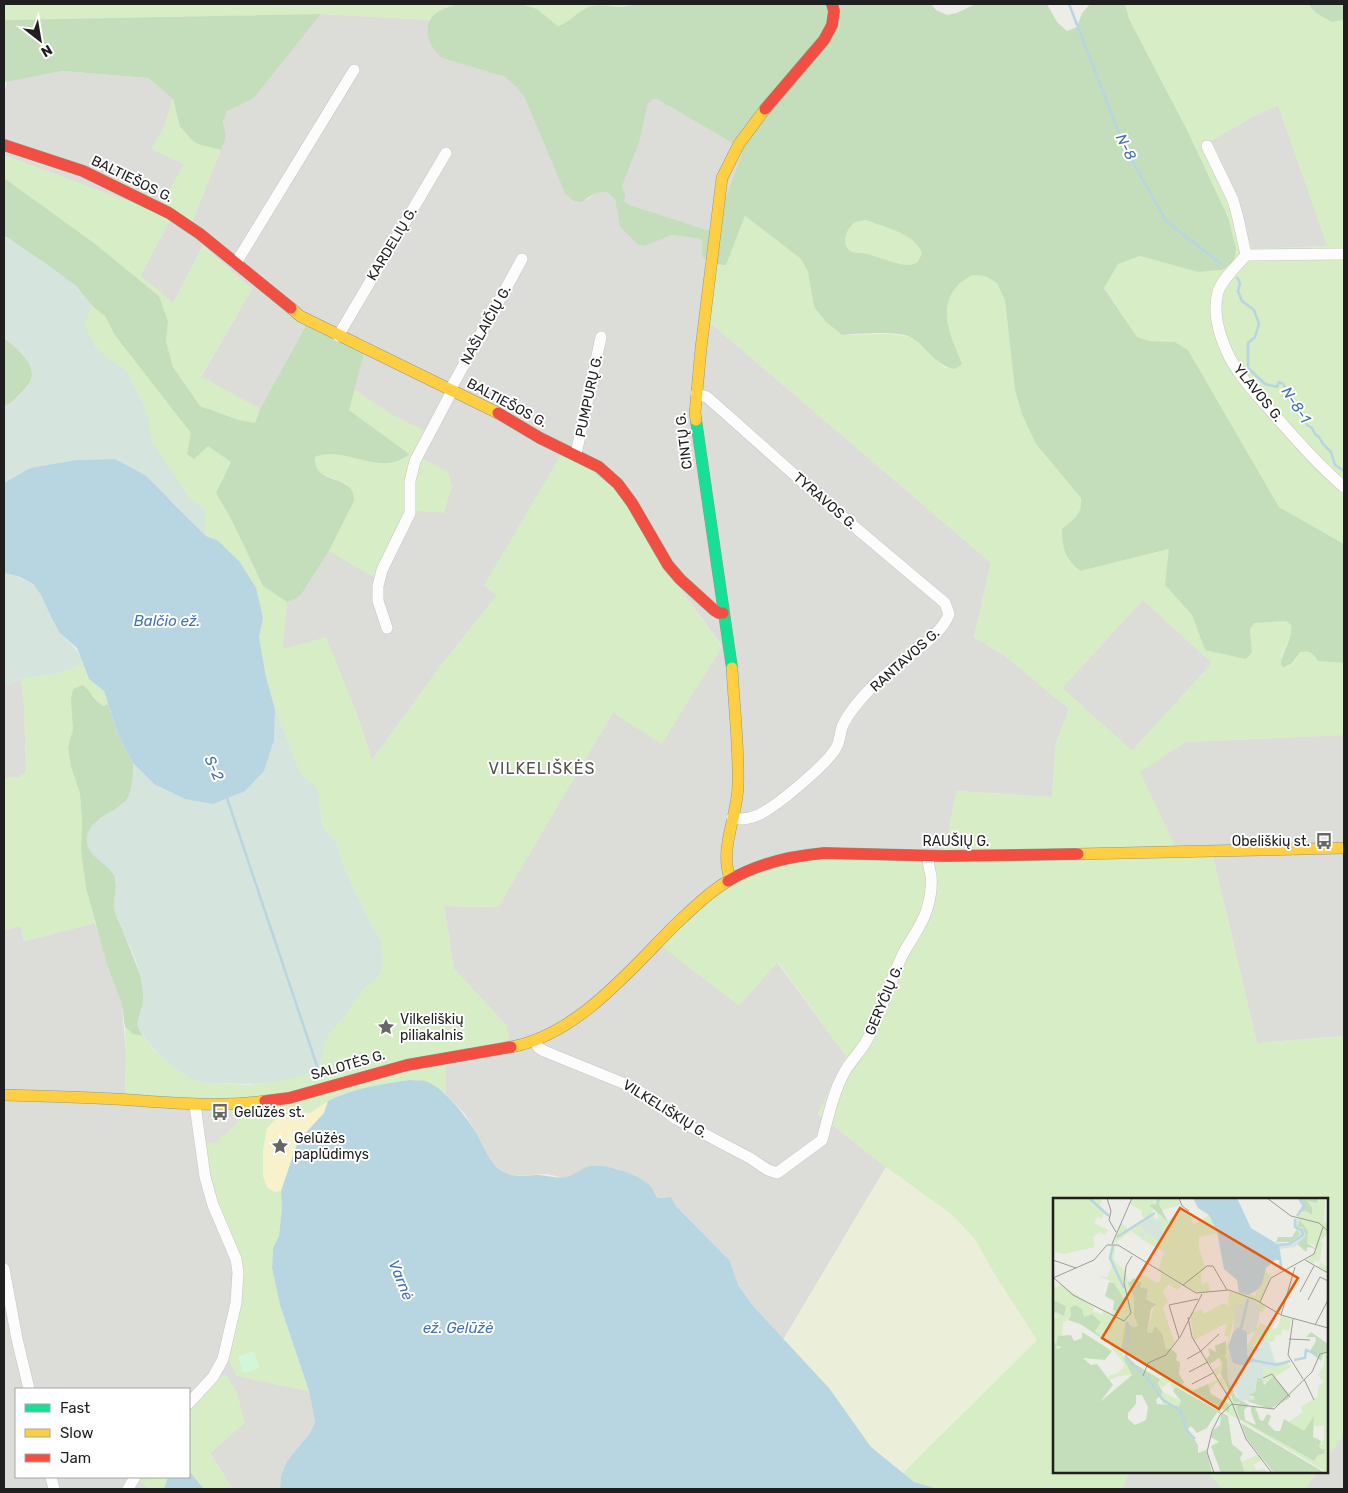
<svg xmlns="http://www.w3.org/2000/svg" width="1348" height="1493" font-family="Rubik,sans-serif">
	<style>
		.residential { fill: #dcdcd9 }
		.farmland { fill: #ebefda }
		.grass { fill: #d6edc5; fill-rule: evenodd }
		.forest { fill: #c4debb; fill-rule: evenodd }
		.wetland { fill: #d5e5dd }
		.sand { fill: #f7f2cb }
		.park { fill: #d4f6d8 }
		.parking { fill: #dededb }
		.water { fill: #b8d6e2 }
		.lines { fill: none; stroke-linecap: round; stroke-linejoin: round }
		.stream { stroke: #b8d6e2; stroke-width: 2.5 }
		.street-casing { stroke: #c6c6c4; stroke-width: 12 }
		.fast-casing { stroke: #94997e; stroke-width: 12 }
		.slow-casing { stroke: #94997e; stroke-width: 12 }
		.jam-casing { stroke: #94997e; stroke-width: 12 }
		.street { stroke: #fcfcfc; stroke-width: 11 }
		.fast { stroke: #16e098; stroke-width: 11 }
		.slow { stroke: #ffcf43; stroke-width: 11 }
		.jam { stroke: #f24e42; stroke-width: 11 }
		.labels { text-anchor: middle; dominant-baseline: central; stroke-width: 4; stroke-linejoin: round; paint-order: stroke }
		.street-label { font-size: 14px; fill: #1f1f1f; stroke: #fff }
		.poi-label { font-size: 14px; fill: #1f1f1f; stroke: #fff; text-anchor: start }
		.water-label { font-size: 15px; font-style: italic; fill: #4572b5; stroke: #fff }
		.quarter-label { font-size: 16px; letter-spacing: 1px; fill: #525252; stroke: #fff }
		.inset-river { fill: none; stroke: #b8d6e2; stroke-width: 2.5 }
		.inset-road { fill: none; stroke: #9b9b98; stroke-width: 1 }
		.view { fill: #e8590c; fill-opacity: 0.15; stroke: #e8590c; stroke-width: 2.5 }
		.inset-edge { fill: none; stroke: #1f1f1f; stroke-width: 2.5 }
	</style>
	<rect width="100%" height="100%" fill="#edede8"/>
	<g class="residential">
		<path d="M321,14L431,20L427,31L442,58L505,77L516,87L525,98L587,200L596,193L607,192L615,200L620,227L638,245L645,246L672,235L701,239L703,243L702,255L705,260L707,320L991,563L974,637L1005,656L1069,709L1056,743L1052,797L957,791L944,852L777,962L846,1056L818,1114L886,1167L783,1340L754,1307L738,1285L730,1261L676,1206L674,1202L666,1197L658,1198L654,1191L618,1169L595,1165L587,1167L576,1174L564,1178L547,1174L512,1176L505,1173L489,1160L474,1129L464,1113L446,1095L445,1052L507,1026L454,969L444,906L498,907L613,712L722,646L676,583L484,585L497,595L442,664L372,760L355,709L282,649L287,602L296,599L301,595L329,551L377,578L405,510L415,455L424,431L392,415L353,389L364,353L306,325L260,409L201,377L252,289L203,246L173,303L140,276L168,224L181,214L192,222L226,137L223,121L227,110L254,98Z"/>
		<path d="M62,71L148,78L173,99L165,125L152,149L184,164L158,213L4,155V95L7,82Z"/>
		<path d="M653,99H657L739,147L742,153L713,232L630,205L624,201L622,186L639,143L648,102Z"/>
		<path d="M1278,105L1328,246L1252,249L1210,141L1256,115Z"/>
		<path d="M1143,600L1212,663L1132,751L1062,688Z"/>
		<path d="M21,679L24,704L26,772L20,777H4V686Z"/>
		<path d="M1344,735V1036L1257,1043L1213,857L1176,859L1139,772L1185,742Z"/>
		<path d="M95,923L122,1005L126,1056L125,1095L196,1100L243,1270L237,1376L309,1391L315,1422L310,1433L287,1461L281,1476L280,1489H233L210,1453L238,1396L227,1376L218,1378L189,1410V1389H16V1477H142L140,1481L150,1489H4V930L21,926L24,941Z"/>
		<path d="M1344,1434V1489H1305L1317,1472H1327V1458Z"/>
		<path d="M1129,1472H1207L1223,1489H1122Z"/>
	</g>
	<path class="farmland" d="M886,1167L950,1213L975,1239L995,1275L1037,1340L903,1473L871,1447L829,1388L783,1340Z"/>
	<g class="grass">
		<path d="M4,4H457L438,11L431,20L321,14L4,20Z"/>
		<path d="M521,4H634C619,11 606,3 592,6C578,9 572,23 558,26L537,9Z"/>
		<path d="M1125,4H1308L1316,13L1332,22L1344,20V305L1342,306L1344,310V544L1279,507L1188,350L1175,342L1149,341L1137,337L1104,287L1118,264L1140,256L1198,272L1222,270L1228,217L1186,128L1129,19ZM1278,105L1327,246L1252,249L1210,142L1256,115Z"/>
		<path d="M173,99L180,127L194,142L201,145L221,150L192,222L181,215L168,224L141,276L173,303L202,246L252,289L201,376L260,409L255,423L239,420L200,406L173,367L166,341L168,321L159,296L94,243L4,178V155L158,212L184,164L151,149L165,125Z"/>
		<path d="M745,216L801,259L808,272L814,307L825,321L842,335L891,334L911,337L945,368L962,364C952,338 935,308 959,284C963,280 968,278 972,275L985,276L997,283L1005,301L1015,390L1036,444L1081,498C1082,515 1074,519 1062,529L1080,571L1170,549L1165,585L1192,615L1205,650L1252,652L1250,629L1254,623L1286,621L1291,625L1293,632L1281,656L1287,667L1295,661L1300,651C1310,650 1313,653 1318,661L1344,663V735L1185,742L1140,772L1176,848L944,852L956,791L1052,797L1056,743L1069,709L1005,656L974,637L991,563L707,320L718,265L726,264ZM1143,600L1212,663L1132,751L1062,688Z"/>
		<path d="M866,220C886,228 913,232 922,253C920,258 918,263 913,264C903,268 878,256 867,254C861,252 853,254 849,250C841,243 847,228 854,223C858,221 861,221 866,220Z"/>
		<path d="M92,306L105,316L114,334L192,433L231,462L216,493L232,521L263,586L287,602L283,649L326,637L355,709L372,760L442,664L497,595L484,585L562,453L578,459L619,493L676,583L722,647L662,744L613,713L498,907L444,906L454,969L507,1026L509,1039L503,1042L446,1052V1095L426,1082L344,1093L310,1113L300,1112L274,1191H281L282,1208L279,1236L273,1248L272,1268L280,1305L309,1391L236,1376L230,1363L228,1350L243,1270L218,1204L208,1170L196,1100L125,1095L126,1056L125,1027L133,1034L143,1036L154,1050L176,1068L198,1082L249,1085L272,1082L307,1074L318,1068L325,1043L331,1031L342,1020L364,988L377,979L382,968L383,959L381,941L367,916L345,870L336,841L322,826L318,789L301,774L275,709L266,677L259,637L263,618L217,540L206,536L205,509L190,499L153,443L150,432V421L141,399L127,372L96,348L83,323Z"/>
		<path d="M353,389L392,415L425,431L416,455L448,472L452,487L444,513L404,510L377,579L329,551L354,501L347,484L320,473L314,465L315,457L323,453L408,454L349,410Z"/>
		<path d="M83,664L89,679L104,691L108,704L103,706L99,703L93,695L73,714V730L68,747L71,767L80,793L82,820L81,851L86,888L95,923L24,941L21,926L4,930V777H20L26,772L24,704L21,679L56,674Z"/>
		<path d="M1213,857L1257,1043L1344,1036V1434L1327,1458V1199H1054V1472H1129L1122,1489H938L914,1482L903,1473L1037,1340L995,1275L975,1239L950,1213L886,1167L818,1114L846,1056L778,962L739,1006L660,945L729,883L798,860Z"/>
		<path d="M222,1375L227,1376L238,1396L245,1423L210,1454L233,1489H204L189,1471V1410L218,1378Z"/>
		<path d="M1207,1472H1317L1305,1489H1223Z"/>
		<path d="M142,1477H168L164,1489H150L140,1481Z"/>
	</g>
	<g class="forest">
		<path d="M457,4H521L537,9L558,26C571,23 578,9 592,6C606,3 619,11 634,4H931L936,10L947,15L957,13L975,4H1047L1057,22L1067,31L1077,27L1082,13L1090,4H1125L1129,19L1186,128L1228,217L1236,249L1234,261L1222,270L1198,272L1140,256L1118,264L1104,288L1137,337L1149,341L1175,342L1188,350L1279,507L1344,544V663L1318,661C1313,653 1310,650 1300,652C1296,658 1292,666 1283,667L1281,664C1282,650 1294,638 1291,625L1286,621L1254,623L1250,629L1252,652L1246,659L1205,650L1192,615L1165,585L1169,549L1080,571C1064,556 1063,551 1062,529C1074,519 1082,515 1081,498L1036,444L1022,414L1015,390L1005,301L997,283L985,276L972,275C968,278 963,280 959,284C935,308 952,338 962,364L955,369C936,366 927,348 912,338C900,330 857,334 842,335L825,321L814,307L808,272L801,259L745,216L726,265C719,265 704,264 702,255C701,249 704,245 701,239L672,235L645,246L638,245L620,227L615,200L607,192L596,193L581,202L574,201L565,193L525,98L516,87L505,77L442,58C428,46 419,24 439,11C444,8 452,6 457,4ZM653,99H657L739,147L742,153L713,232L630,205L624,201L625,195L622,186L639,143L648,103ZM866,220C885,228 913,232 922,253C920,258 918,263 913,264C903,268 878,256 867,254C861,252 854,254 849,250C841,243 847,228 854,223C858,221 861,221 866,220Z"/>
		<path d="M1308,4H1344V20L1332,22L1316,13Z"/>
		<path d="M321,14L254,98L227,111L223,121L226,137L221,150L201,145L194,142L180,127L173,99L148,78L62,71L7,82L4,81V20Z"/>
		<path d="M4,178L94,243L159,296L168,321L166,341L173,367L200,406L239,420L255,423L260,409L306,325L364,353L349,410L409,454C380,479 346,444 315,457C313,487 355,472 354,501L329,551L301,595L296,599L287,602L263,586L232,521L216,493L231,462L208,446L194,459L187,454L191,433L114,334L105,316L92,306L76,286L8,238L4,236Z"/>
		<path d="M4,338C14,345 33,361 32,375C32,382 26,387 22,392C16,398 11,404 4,407Z"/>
		<path d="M83,685C90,691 95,701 103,706L108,704L118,735L133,763V782L128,799L116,809L99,819L94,855L108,867L115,876L116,885L114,908L141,977L144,1000L137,1025L143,1036L133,1034L125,1027L122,1005L106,961L86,888L81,851L82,820L80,793L71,767L68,747L73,729L71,698L73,689Z"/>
	</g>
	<g class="wetland">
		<path d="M4,236L47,264L76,286L92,306L84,324L96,348L127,372L141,399L150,421V432L153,443L190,499L205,509L206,536L172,501L115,459L76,460L30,468L4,483V407C11,404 16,398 22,392C26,387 32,382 32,375C33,361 14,345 4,338Z"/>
		<path d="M4,573C13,576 25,578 33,585C44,594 47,611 54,623C63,640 77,644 83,664L56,674L21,679L4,686Z"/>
		<path d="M275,709L301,774L318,789L322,826L336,841L345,870L367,916L381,941L383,959L382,968L377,979L364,988L342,1020L331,1031L325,1043L318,1069C288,1084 254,1085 221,1083C214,1083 204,1084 198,1081C176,1074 147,1045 137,1025C139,1017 143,1007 143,999C144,975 133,954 124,933C121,926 115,916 114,908C112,898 120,885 114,875C107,863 89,857 87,843C83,818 120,814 128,797C133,786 133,775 133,763L154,784L274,740Z"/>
	</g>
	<path class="sand" d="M328,1101L324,1113L298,1141L281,1191L274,1192L267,1187L263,1176V1150L267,1128L277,1118L289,1113H310Z"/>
	<path class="park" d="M254,1351L260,1368L243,1373L238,1356Z"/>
	<path class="parking" d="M195,1111H237L238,1121L215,1143L200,1144Z"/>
	<g class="water">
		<path d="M115,459L145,475L206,536L217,540L239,561L256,588L263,618L259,637L266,677L275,709L274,740L264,771L245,791L213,804L185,799L154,784L133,763L118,735L104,691L89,679L77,648L60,633L53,621L41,595L33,584L20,577L4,573V483L30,468L76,460Z"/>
		<path d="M410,1080C415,1081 421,1080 425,1081C442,1086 464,1114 473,1128C484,1144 487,1164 506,1173C515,1178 527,1175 536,1175C545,1175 558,1179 566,1177C575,1175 582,1168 590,1166C604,1163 641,1175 650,1186C654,1190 655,1195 658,1198L671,1197L676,1206L730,1261L738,1285L754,1307L829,1388L871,1447L914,1482L938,1489H280L281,1476L287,1461L310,1433L315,1422L309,1391L280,1305L272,1268L273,1248L279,1236L282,1208L281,1191L298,1141L324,1113L328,1101C354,1088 382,1084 410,1080Z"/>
		<path d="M189,1471L204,1489H164L168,1477H189Z"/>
	</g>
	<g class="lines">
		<g class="stream">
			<path d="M1069,4L1124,146L1166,221L1221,264"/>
			<path d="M1237,278L1240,283L1238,291L1242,301L1254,310L1259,324L1255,337L1248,343V368L1265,384L1277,387L1279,382L1283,384L1294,401L1300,406L1307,425L1312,428L1315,434L1319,437L1323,444L1331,452L1335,465L1344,471"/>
			<path d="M226,795L318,1069"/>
		</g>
		<g class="street-casing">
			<g id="street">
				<path d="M1207,146L1233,200L1238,218L1246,255"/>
				<path d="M1246,255C1237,266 1222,279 1218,292C1212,314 1220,338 1230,358C1240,377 1256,394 1270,410C1294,437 1317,464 1344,487"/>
				<path d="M1246,255L1344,254"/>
				<path d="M236,263L354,70"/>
				<path d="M338,336L446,153"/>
				<path d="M450,390L522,259"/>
				<path d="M696,394L707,397L825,502L945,603L949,614C942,638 892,665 875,684C864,695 848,713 842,727C840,733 840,742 836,748C826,765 776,807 758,815C749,819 741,820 732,818"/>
				<path d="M576,454L601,337"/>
				<path d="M387,628L378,601V586L382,570L410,513V481L415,461L452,391"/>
				<path d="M534,1041L539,1048L544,1051L635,1088L676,1119L750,1158L768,1170L777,1173L822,1140C828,1119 832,1095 843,1075C849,1062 860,1053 867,1040C881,1013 889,984 902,956C910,940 922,926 927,909C930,899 932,885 931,875C929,868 928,863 928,856"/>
				<path d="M4,1269L17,1339L29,1389"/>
				<path d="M189,1403L213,1377L223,1359L236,1303L238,1272L236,1259L213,1205L205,1177L195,1105"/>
				<path d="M51,1477L54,1489"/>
				<path d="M128,1489L135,1477"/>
			</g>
		</g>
		<g class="fast-casing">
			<path id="fast" d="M696,420L732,668"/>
		</g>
		<g class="slow-casing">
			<g id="slow">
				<path d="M291,308L300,316L498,413"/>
				<path d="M696,420L695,413L701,348L722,178L739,144L765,109"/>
				<path d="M1078,854L1344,848"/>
				<path d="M730,879C719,846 738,817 738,784C739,746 734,706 732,668"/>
				<path d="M511,1047C577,1035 630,970 675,925C692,909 708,893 728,881"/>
				<path d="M4,1095C41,1096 78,1097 115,1099C166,1102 215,1108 265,1101"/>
			</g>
		</g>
		<g class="jam-casing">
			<g id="jam">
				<path d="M765,109L824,40L832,25L834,11L832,4"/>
				<path d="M4,145L83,171L169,213L200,234L291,308"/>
				<path d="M498,413L540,438L599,467L618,484L632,503L668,565L680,579L714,610L719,613H723"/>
				<path d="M728,881C758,863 790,856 824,853L944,856L1078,854"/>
				<path d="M265,1101L289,1098L407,1065L511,1047"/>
			</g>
		</g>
		<use href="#street" class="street"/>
		<use href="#fast" class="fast"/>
		<use href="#slow" class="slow"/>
		<use href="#jam" class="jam"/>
	</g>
	<defs>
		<g id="bus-bare" transform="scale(1.35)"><path d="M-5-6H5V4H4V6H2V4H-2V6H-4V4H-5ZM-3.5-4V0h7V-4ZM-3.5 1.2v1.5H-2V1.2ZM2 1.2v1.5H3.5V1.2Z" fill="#676765" stroke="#fff" stroke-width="2.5" paint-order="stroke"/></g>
		<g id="sight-bare" transform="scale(1.35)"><path d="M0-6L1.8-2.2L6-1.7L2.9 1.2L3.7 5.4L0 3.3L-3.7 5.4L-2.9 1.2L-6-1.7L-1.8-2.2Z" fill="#676765" stroke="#fff" stroke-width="2.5" paint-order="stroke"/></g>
	</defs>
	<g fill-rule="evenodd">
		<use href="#bus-bare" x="1324" y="841"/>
		<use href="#sight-bare" x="386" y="1027"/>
		<use href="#bus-bare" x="220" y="1112"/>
		<use href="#sight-bare" x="280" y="1146"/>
	</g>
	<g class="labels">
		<g class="street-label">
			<text transform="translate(132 179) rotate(26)">BALTIEŠOS G.</text>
			<text transform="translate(392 244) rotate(-59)">KARDELIŲ G.</text>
			<text transform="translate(486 325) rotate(-61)">NAŠLAIČIŲ G.</text>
			<text transform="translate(1258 393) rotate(51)">YLAVOS G.</text>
			<text transform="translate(589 396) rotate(-78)">PUMPURŲ G.</text>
			<text transform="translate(507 403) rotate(28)">BALTIEŠOS G.</text>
			<text transform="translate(684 441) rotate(-97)">CINTŲ G.</text>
			<text transform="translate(825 501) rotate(41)">TYRAVOS G.</text>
			<text transform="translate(905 660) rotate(-42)">RANTAVOS G.</text>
			<text x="956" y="841">RAUŠIŲ G.</text>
			<text transform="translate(884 1000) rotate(-67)">GERYČIŲ G.</text>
			<text transform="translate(348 1065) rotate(-16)">SALOTĖS G.</text>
			<text transform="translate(665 1109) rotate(32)">VILKELIŠKIŲ G.</text>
		</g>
		<g class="poi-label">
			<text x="1310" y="841" text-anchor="end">Obeliškių st.</text>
			<text x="400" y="1019">Vilkeliškių<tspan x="400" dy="16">piliakalnis</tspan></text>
			<text x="234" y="1112">Gelūžės st.</text>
			<text x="294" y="1138">Gelūžės<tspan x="294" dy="16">paplūdimys</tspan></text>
		</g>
		<g class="water-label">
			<text transform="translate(1126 147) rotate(64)">N-8</text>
			<text transform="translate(1296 405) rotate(57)">N-8-1</text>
			<text x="167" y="621">Balčio ež.</text>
			<text transform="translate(214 768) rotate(66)">S-2</text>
			<text transform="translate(401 1280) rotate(68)">Varnė</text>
			<text x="458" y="1328">ež. Gelūžė</text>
		</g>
		<g class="quarter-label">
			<text x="542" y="768">VILKELIŠKĖS</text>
		</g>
	</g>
	<g transform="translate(1053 1198)">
		<rect width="275" height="275" fill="#edede8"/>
		<path d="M0,0H47L49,3L46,8L56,18L51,16L49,20L44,19L41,25L55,32L52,37L46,34L40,39L42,49L11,56L2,54ZM80,0H103L99,16L103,21L106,20L103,14L114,23L132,12L138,16L140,27L156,17L165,35L146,39V51L153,71L148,74L149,86L155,84L158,94L145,95L105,72L111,54L88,41L94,35L98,37L102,22L98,20L86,28L92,33L86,39L78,33L60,46L68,25L76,31L93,21L89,18V13L77,6ZM108,0H125L127,7L110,12L106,6ZM267,0H272L271,24L275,25V35L267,44L270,45L266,64L275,69V74L265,69L267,65L262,62L260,66L254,62L264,52L260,46L254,45L255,35L244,18L252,13L259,15L254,2L267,3ZM59,46L62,47L61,62L72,73L81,99V118L85,128L80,129L76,124L68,152L79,177L65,178L56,183L55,178L65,175L72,167L52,141L44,136L43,128L47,123L41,117L31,119L27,109L17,112L18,118L10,125L9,138L3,145L9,149L2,150L0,120H5L0,113L7,117L13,108L0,102V87L3,90L8,86L41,109L40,113L49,117L51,112L59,116L60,112L65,113L71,101L64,90L60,84L45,78L54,79L59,68L56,57ZM212,73L218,78L207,104L213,109L209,115L206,106L195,101L183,109L176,143L174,179L170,158L176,139L171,138L174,125L141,142L137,116L148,111L151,116L171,105L175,108L176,93L183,95L185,92L202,98ZM87,75L102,84H107L108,75L129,87L124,92L116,86L110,93L115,104L110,110L122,146L113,153L111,137L94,134L102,104L93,101L90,90L87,89L89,85L82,81ZM228,118L238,121L236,133L229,131L228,137H222L221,144L205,142L200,150L194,148L207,125L221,131L225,129ZM275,153V275L185,221L124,189L120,192L116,184L109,190L105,186L109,178L119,179L176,213V207L170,203L175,198L164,184L156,193L155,186L169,179L167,175L162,179L160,172L168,167L166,160L170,165L168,176L175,195L187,207V221L261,263L265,257H270L271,251L266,249L271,241V228H260L261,219L251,234L236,224L250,214L247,209L264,199L266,187L271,184L265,177L271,167V154ZM233,165L239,168L210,186V168L223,169ZM110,194L128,203L126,208H108L110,204L106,198ZM206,256L210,261L200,267L204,272L211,270L214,275H192L188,264Z" fill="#d6edc5"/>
		<path d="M103,0H108L106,6L115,24L96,7L103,6ZM258,0H267L263,5L254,2L259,10V17L253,13L245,15L251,7L247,1ZM247,22L255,33L254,45L263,51L255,49L253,54L244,46L252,38L250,30L244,28ZM244,31L247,36L239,44H223L225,39H239ZM81,80L89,85L87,89L95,91L93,101L103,106L98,111L94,134L99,135L102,128L110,137L113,152L117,150L124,156L123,162L127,164L126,176L131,184L129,187L75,156V152H68L73,123L80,129L85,128L81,118V99L75,85ZM56,84L61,85L71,101L65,114L60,112L61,103L52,98ZM0,102L13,108L11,118L0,113ZM22,107L29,111L31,119L39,116L48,124L42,133L53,143L27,126L15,122L18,118L17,110ZM29,134L59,153L52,162L30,160L38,167L44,166L60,187L47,204L79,177L70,159L107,181L105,186L110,194L103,202L104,206L126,208L128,203L120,193L123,189L175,218L179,246L190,255L187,260L192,275H168L158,248L166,244L158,239L160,232L167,227L168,217L164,214L154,230L144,235L138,228L135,231L145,247V255L153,252L159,275H0V139L4,151L9,149L3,147L5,138L18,137L21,143L29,140ZM83,197H89L95,209L93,222L82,227L75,221V215L83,206ZM258,134L275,146V153L271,154L268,163L255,153L252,158V153H257L263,143L262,139H253ZM173,143V156L171,158L174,161L175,182L183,199L196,207L191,212L192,222L203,227L198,214V209H202L207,222L210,223L214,216L218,218L215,226L222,233H227L231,221L251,233L261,218L260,239L268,243L266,249L272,252L271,256L265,257L261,263L187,221L183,209L187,205L181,204L168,176L170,165L166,160L157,166L153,161L157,157L155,150L163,154L162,148ZM221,178L237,198L235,201L217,211L194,203L202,199L194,197L202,194L204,180L209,179L211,187ZM155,186L158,196L176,206V214L139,193ZM188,225L272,275H221L194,241Z" fill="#c4debb" fill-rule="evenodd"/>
		<path d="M98,20L108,24L110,39L103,42L94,35L88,41L86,37L92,33L86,27ZM242,20L247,22L244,28L253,36L242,49L227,51L223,44L235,46L247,36L241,28ZM195,101L206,106L208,111L203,133L195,137L181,132L180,134L182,109ZM211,142L216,144L222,164H237L219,171L210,168V180H204L202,194L194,197L203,202L187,203L175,182V156L177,153L179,162H200L194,158V148L206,149Z" fill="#d5e5dd"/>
		<path d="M140,0H184L198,30L226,47L230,72H227L226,62H222L213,70L209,86L203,93L195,97L186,94L184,82L171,71L164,34L156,17L145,10ZM186,129L194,134V158L201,163L192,168L180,165L175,149L180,134Z" fill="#b8d6e2"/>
		<path class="inset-river" d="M36,0L56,18M244,18L251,8L246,0M64,39L102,15M226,47L236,46L250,37L249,32L242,29V21M60,48L57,60L71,90M74,124L76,130L73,159L89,175M188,130L195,101M199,162L224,167L237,163M241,162L252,160L253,152L264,156M92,177L110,202L128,213L133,232L142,241"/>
		<path class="inset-road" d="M54,0L58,13L56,22L63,34M126,0L129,8L136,13M214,0L238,18L266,25L275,33M59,46L79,0M0,62L23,70M252,62L275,75M0,80L41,62L54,47H65L143,95L176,92L203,102L228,117L275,130M1,80L20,97L71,123M130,87L154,68H160L174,92M247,94L261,68M255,102L267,79L275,83M207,104L218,80L261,56L270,29M228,117L242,69M135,119L139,139L179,205L193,241L219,275M240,121L235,157L250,181M71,123L78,115L71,85L73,68L79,58M262,127L275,102M126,140L116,107L145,101M236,141L257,142M148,153L166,136M134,161L148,153M136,174L155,164M90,178L95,165L113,157L127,139L149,96M210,180L219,176L237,199M251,181L261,202M139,186L160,175M179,206L221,211L259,174L267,156L275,154M161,275L154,254L159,233L167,217L179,206"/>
		<path class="view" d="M127,10L245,80L166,211L49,140Z"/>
		<rect width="275" height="275" class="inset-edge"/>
	</g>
	<rect width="1348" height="1493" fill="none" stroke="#1f1f1f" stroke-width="10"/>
	<rect x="15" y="1388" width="175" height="90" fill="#ffffff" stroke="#a5a5a5"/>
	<rect x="25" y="1404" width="25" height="8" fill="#16e098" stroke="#a5a5a5"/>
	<text x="60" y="1413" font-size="15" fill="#1f1f1f">Fast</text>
	<rect x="25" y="1429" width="25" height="8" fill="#ffcf43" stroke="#a5a5a5"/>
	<text x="60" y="1438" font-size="15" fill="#1f1f1f">Slow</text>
	<rect x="25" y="1454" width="25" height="8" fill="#f24e42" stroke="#a5a5a5"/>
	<text x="60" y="1463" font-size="15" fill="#1f1f1f">Jam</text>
	<g transform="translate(40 40) rotate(149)" stroke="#ffffff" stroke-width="4" paint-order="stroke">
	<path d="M0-4L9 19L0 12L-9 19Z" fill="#1f1f1f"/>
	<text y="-8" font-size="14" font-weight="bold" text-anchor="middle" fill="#1f1f1f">N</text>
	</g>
</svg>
